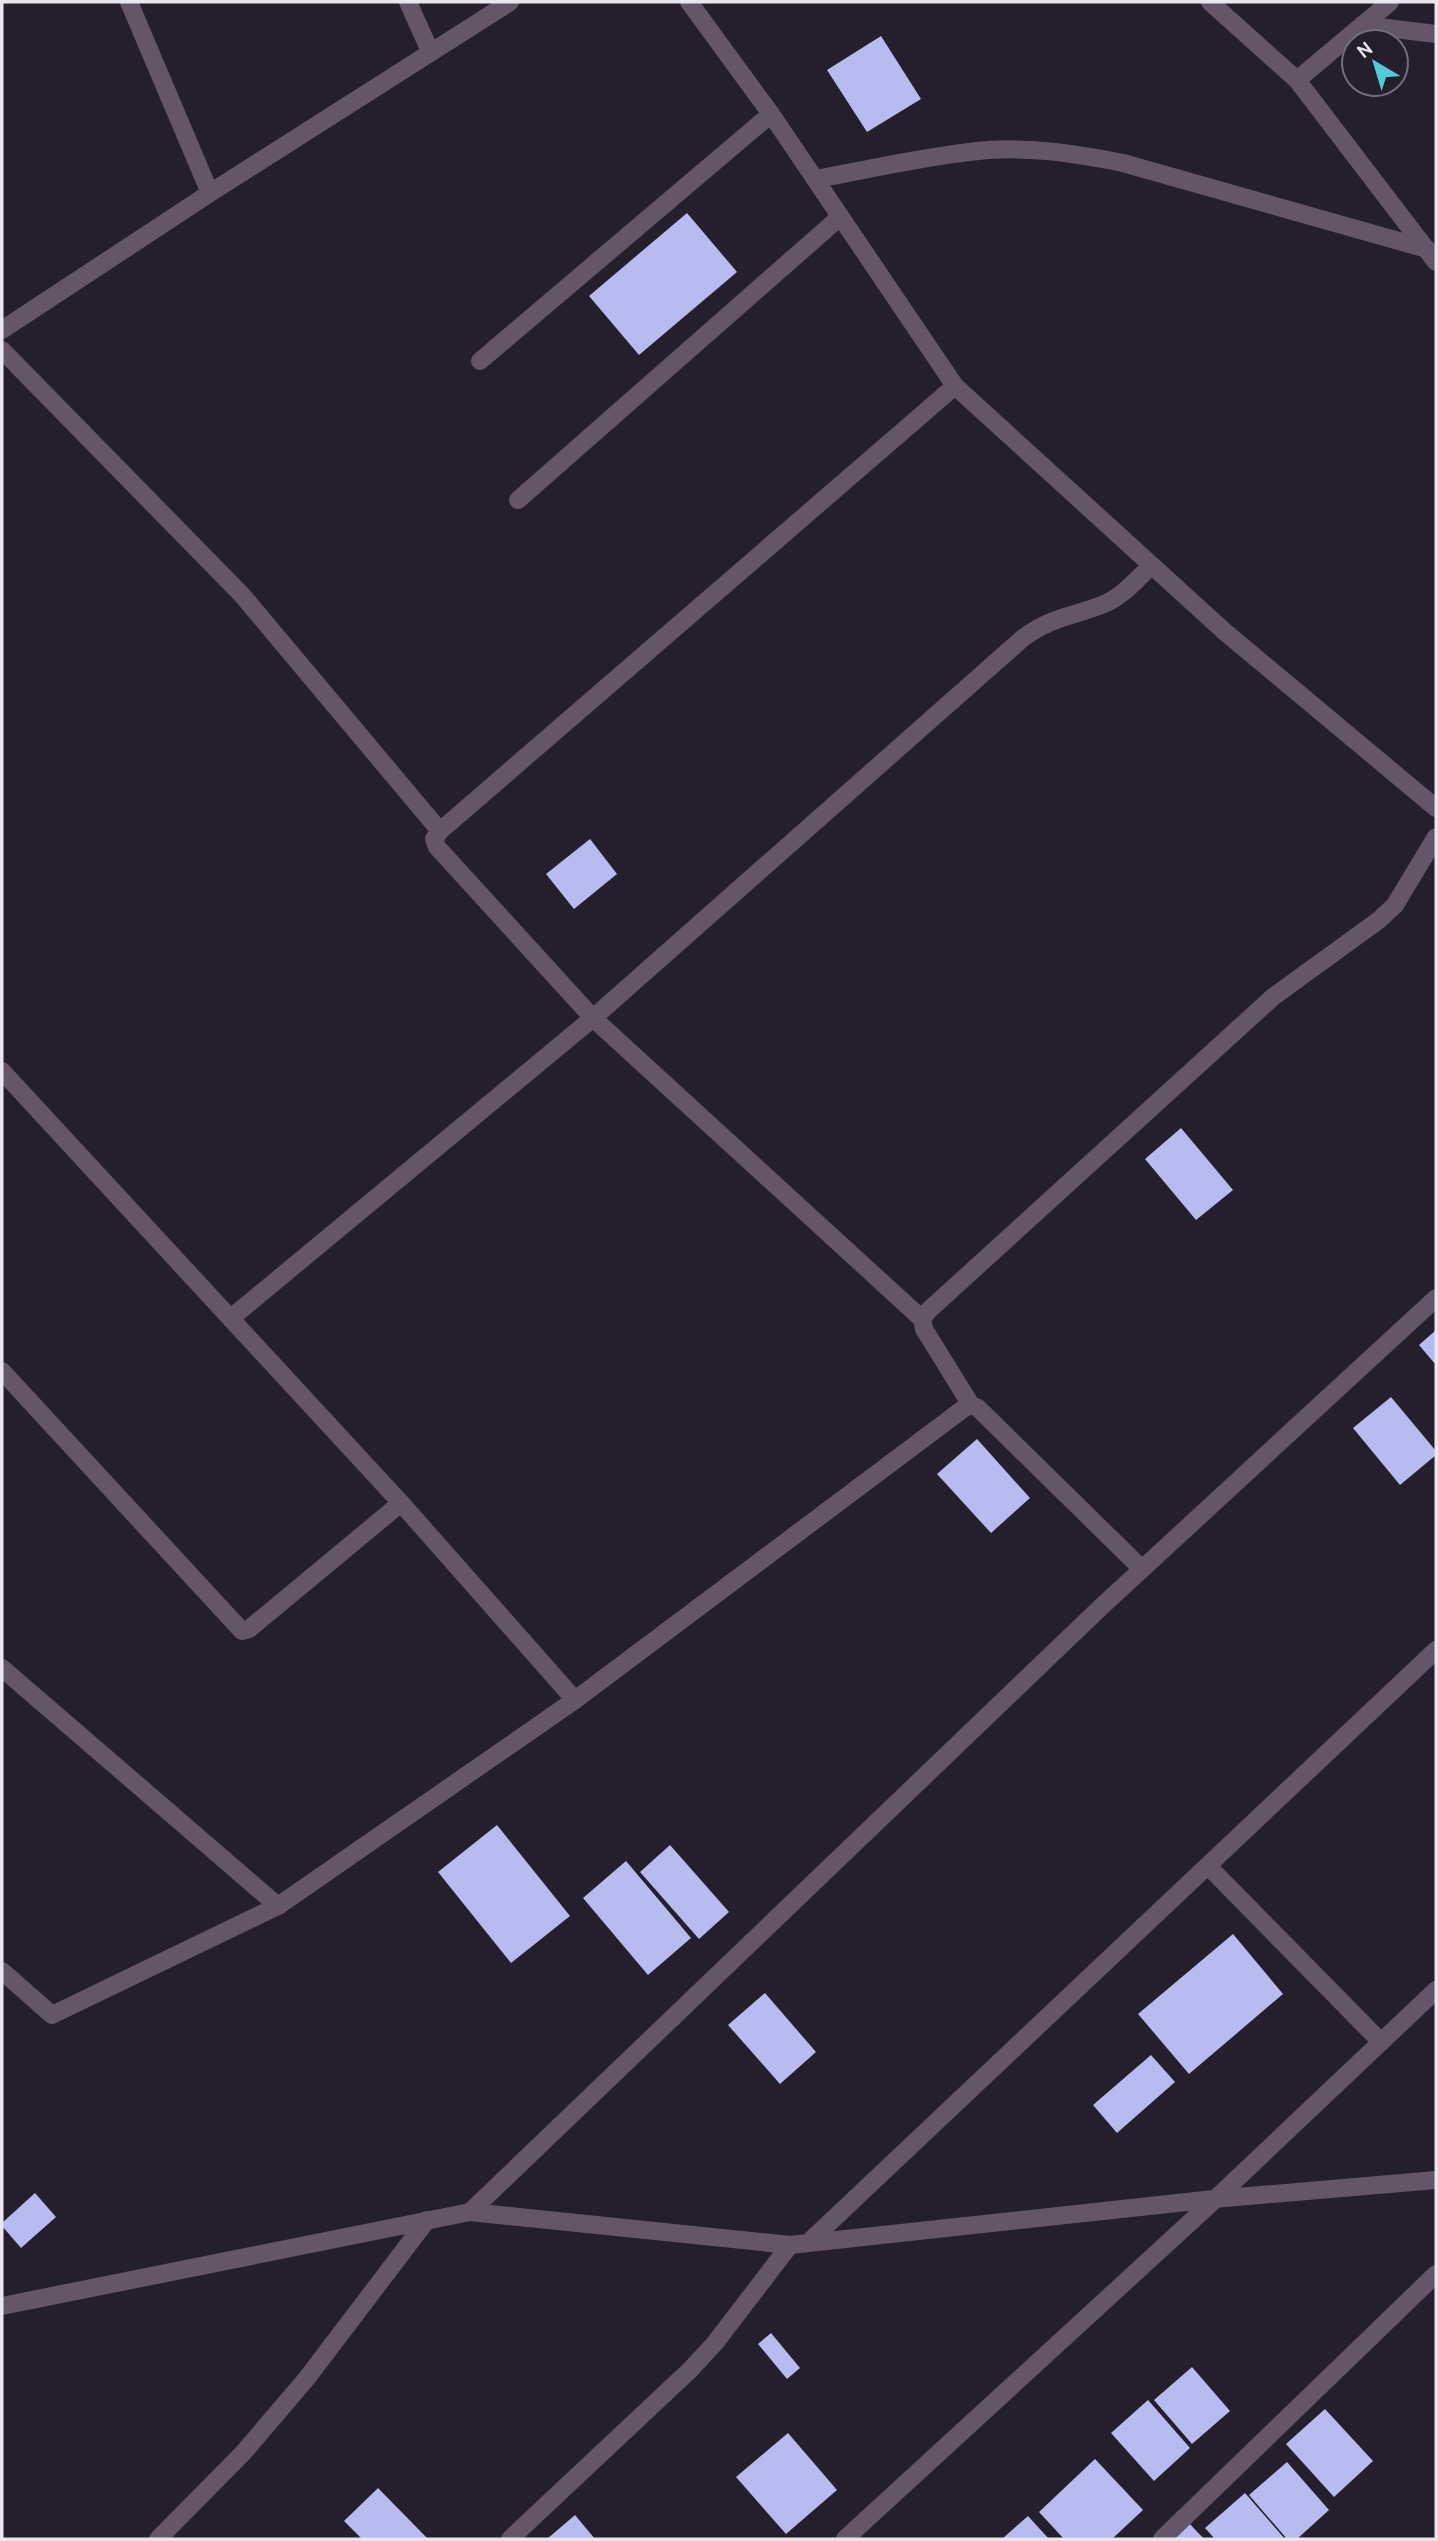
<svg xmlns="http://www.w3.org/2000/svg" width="1438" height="2541" font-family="Cabin,sans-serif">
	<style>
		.building { fill: #b7bbf0 }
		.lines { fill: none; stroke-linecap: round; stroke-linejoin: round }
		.service { stroke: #645668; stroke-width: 18 }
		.minor { stroke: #645668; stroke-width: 18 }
	</style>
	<rect width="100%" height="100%" fill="#241e2d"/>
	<g class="building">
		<path d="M881,36L921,99L867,132L827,70Z"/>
		<path d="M687,213L737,272L639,355L589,296Z"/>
		<path d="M590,839L617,874L574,909L546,874Z"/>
		<path d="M1181,1128L1233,1190L1196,1220L1145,1159Z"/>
		<path d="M1436,1330V1365L1419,1345Z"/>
		<path d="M1391,1397L1436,1451V1455L1400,1485L1353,1428Z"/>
		<path d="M977,1439L1030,1498L991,1533L937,1474Z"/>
		<path d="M497,1825L570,1916L511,1963L438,1872Z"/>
		<path d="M670,1845L729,1912L699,1939L640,1872Z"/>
		<path d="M626,1861L691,1938L648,1975L583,1898Z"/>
		<path d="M1233,1934L1283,1994L1189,2074L1138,2014Z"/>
		<path d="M765,1993L816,2052L780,2084L728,2025Z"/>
		<path d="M1151,2055L1175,2082L1117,2133L1093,2105Z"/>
		<path d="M35,2193L56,2217L21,2248L2,2226V2223Z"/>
		<path d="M771,2333L800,2368L787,2379L758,2344Z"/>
		<path d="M1192,2367L1230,2411L1192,2444L1154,2400Z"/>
		<path d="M1148,2400L1190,2448L1154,2481L1111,2433Z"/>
		<path d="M1325,2409L1373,2461L1334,2497L1286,2444Z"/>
		<path d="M788,2433L837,2490L786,2534L736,2477Z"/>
		<path d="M1095,2459L1143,2510L1112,2539H1064L1039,2512Z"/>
		<path d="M1287,2462L1329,2510L1297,2539H1287L1249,2495Z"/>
		<path d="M378,2488L428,2539H362L344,2521Z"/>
		<path d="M1245,2493L1285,2539H1215L1205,2528Z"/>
		<path d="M575,2515L595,2539H547Z"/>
		<path d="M1028,2516L1049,2539H1002Z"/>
		<path d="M1187,2521L1204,2539H1168Z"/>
	</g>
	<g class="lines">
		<g class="service">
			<path d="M129,2L210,193"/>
			<path d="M518,500L840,217"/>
		</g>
		<g class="minor">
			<path d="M408,2L430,51"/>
			<path d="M689,2L771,114L955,386L1225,632L1436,808"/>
			<path d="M1210,2L1297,80L1436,262"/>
			<path d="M1362,25L1436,34"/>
			<path d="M1297,80L1390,2"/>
			<path d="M815,179C866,170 917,158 969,152C1020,145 1073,153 1123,163L1427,249"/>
			<path d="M2,330L210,193L510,2"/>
			<path d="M2,350L242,595L440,831"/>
			<path d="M480,361L771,114"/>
			<path d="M2,1071L401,1503L575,1700"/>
			<path d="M231,1318L593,1018L1023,638C1053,616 1072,617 1104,604C1122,597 1137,579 1151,566"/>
			<path d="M922,1319L593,1018L437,847L434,839L440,831L955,386"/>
			<path d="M2,1371L242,1631L249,1629L401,1503"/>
			<path d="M971,1405L924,1329L922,1319L928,1311L1273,997L1379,920L1395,905L1436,837"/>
			<path d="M2,1668L278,1906"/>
			<path d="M1208,1866L1381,2042"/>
			<path d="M2,1971L52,2015L278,1906L575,1700L963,1409L971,1405L978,1408L1142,1569"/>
			<path d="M470,2212L1101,1607L1436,1298"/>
			<path d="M810,2241L1436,1650"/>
			<path d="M2,2306L470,2212L790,2245L1214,2199L1436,2180"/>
			<path d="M158,2539L243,2453L307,2378L427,2220"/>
			<path d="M510,2539L690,2370L715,2343L790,2245"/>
			<path d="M845,2539L1209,2205L1436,1990"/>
			<path d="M1162,2539L1436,2274"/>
		</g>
	</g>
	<rect width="1438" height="2541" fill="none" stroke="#e9e6f0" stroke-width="7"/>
	<g transform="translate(1375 63) rotate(322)"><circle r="33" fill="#241e2d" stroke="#736e7b" stroke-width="2"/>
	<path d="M0-5L12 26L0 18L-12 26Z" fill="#52cbd7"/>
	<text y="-10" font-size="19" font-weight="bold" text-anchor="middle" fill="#e9e6f0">N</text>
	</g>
</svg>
